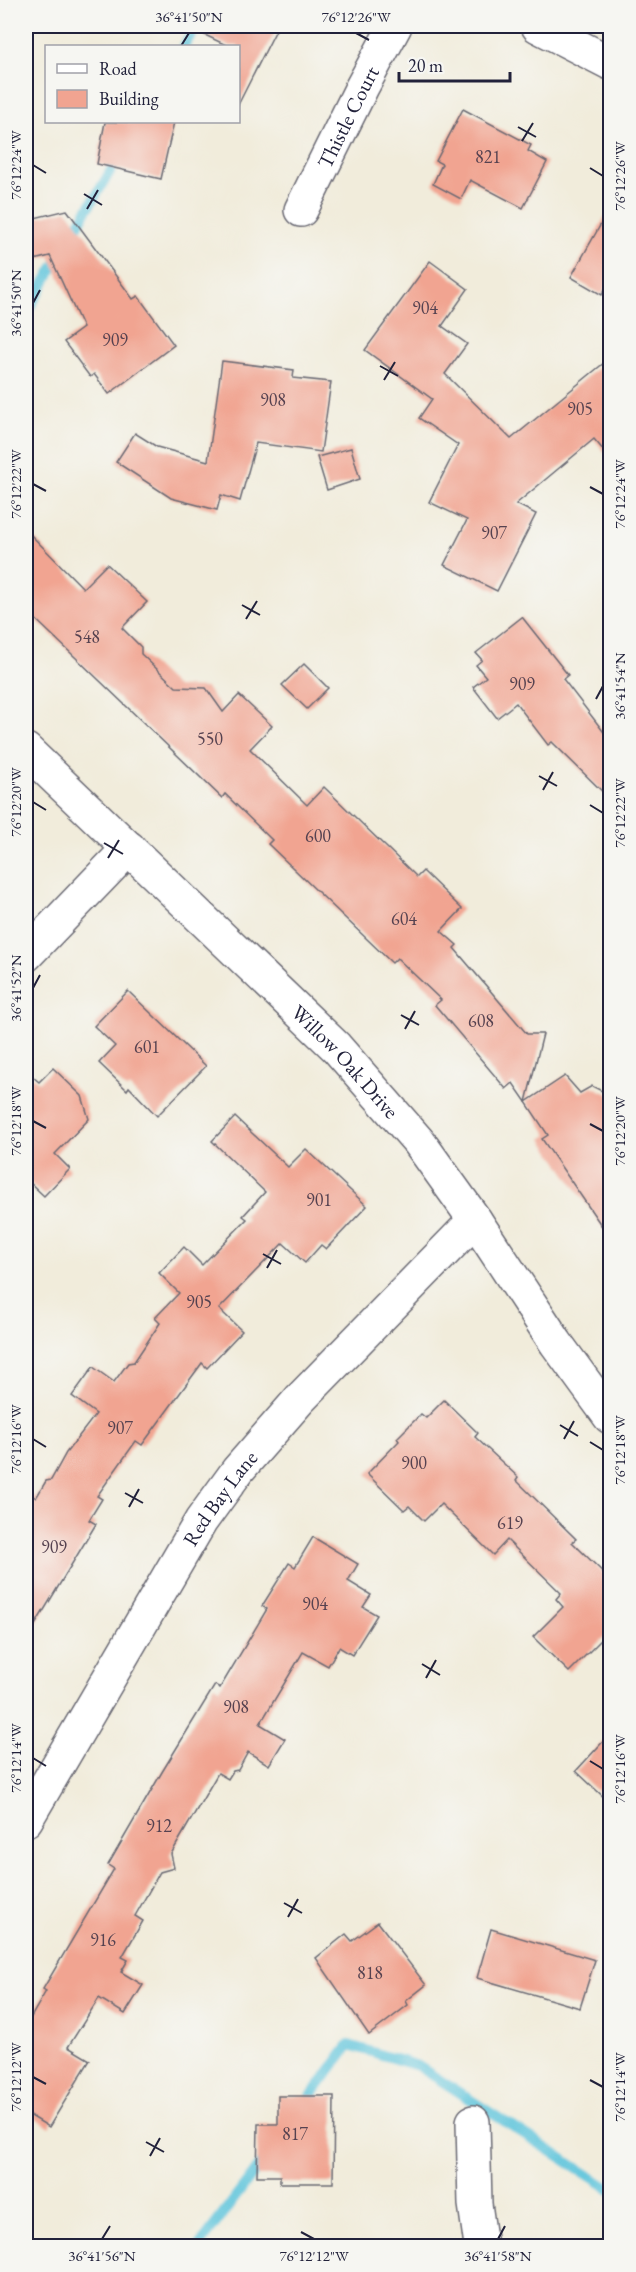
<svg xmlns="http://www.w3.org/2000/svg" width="636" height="2272" font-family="'EB Garamond',serif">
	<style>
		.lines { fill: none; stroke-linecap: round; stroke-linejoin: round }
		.stream { stroke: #5dc4db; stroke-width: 10 }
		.building { fill: #f1a491 }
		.minor-casing { stroke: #6a6973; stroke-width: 36 }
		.minor { stroke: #fff; stroke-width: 33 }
		.ticks { fill: none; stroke: #22223b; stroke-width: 2 }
		.labels { text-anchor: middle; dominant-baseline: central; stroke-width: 5; stroke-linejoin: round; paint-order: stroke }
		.number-label { font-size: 18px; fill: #564250 }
		.street-label { font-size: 21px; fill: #22223b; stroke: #f6f6f2 }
		.neatline { fill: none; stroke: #22223b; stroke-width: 2 }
		.ticks-label { font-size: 15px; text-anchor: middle; fill: #22223b }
	</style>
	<rect width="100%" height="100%" fill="#f6f6f2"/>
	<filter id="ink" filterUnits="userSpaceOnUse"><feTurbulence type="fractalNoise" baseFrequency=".0167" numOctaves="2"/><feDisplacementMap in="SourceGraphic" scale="12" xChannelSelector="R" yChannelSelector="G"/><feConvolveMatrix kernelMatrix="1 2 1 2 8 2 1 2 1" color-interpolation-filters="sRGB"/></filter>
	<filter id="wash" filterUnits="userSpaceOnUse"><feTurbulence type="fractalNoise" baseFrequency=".008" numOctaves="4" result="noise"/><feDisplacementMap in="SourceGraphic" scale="24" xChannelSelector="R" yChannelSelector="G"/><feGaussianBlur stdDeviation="1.35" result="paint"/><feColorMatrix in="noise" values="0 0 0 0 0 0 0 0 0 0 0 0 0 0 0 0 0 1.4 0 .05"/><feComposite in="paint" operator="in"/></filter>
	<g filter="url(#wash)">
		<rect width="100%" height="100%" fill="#f1ecdb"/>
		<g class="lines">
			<g class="stream">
				<path d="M184,46L197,26"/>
				<path d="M71,237L120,155"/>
				<path d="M26,314L62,253"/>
				<path d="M303,2107L349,2045L418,2066L610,2189"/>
				<path d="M199,2246L265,2158"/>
			</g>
		</g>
		<g id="blocks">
			<g class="building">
				<path d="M186,26H278L238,105V46H228Z"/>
				<path d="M463,109L531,145L528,151L547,162L523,208L470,180L461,199L433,184L442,164L436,161Z"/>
				<path d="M105,122H174L161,179L97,164Z"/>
				<path d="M610,208V279L602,295L571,277Z"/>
				<path d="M67,210L133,299L138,296L174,345L109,394L94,374L90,377L64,342L83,328L50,256L26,262V220Z"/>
				<path d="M430,261L468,289L442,326L467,344L445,374L511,439L610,358V458L594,439L516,504L536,514L497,591L444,565L467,520L429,502L458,445L419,418L432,399L365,350Z"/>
				<path d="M222,361L294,370L293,378L331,382L321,452L256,443L240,501L221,495L217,510L171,498L116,462L135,433L157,447L208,461Z"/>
				<path d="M351,448L360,479L327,490L317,457Z"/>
				<path d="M26,530L83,588L107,564L147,602L122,628L141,647V654L176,687L206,688L223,712L239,695L272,726L250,749L307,805L324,787L417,877L423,871L462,909L441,931L457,945L454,948L527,1034H543L526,1102L513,1083L506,1089L435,1005L441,1000L397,958L392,963L268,844L272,840L225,794L222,798L26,610Z"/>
				<path d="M522,617L568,675L563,679L610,740V799L552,742L548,745L516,703L497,718L473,687L486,677L476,665L482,660L476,653Z"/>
				<path d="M304,664L328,688L307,709L282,685Z"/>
				<path d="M128,991L206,1066L157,1116L129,1087L127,1090L99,1063L115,1046L94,1026Z"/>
				<path d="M53,1068L82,1096L89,1119L55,1154L70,1169L44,1196L28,1181L26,1184V1071L39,1082Z"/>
				<path d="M565,1076L580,1093L592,1086L610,1095V1238L542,1139L548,1135L526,1102Z"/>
				<path d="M235,1117L288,1167L306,1149L367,1206L326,1249L321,1245L305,1263L283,1243L219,1309L242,1331L207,1368L202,1363L142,1445L136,1441L97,1496L102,1499L89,1520L96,1524L26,1640V1491L36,1498L46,1481L51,1480L66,1453L96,1414L72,1396L93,1367L114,1382L128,1363L134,1362L160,1323L155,1318L179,1293L159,1273L184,1247L202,1265L247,1219L243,1216L265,1192L212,1141Z"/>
				<path d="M444,1400L478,1433L475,1437L518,1477L516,1480L576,1539L572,1542L610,1579V1631L569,1672L533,1637L563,1607L556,1599L561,1593L507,1540L493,1555L441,1504L424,1521L409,1506L404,1510L367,1474L399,1441L397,1438L421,1414L426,1418Z"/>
				<path d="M313,1537L358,1564L348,1581L371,1595L363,1607L377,1615L352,1655L339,1647L328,1666L303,1652L260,1724L285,1739L269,1765L248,1752L238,1770L233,1771L228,1779L218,1773L171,1854L174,1868L160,1872L135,1916L143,1921L122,1957L128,1960L121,1972L143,1985L125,2014L99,1998L68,2047L90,2060L49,2127L26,2113V2026L46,1991L43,1989L114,1869L108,1865L162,1772L215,1685L220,1688L267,1609L262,1606L289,1563L295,1567Z"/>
				<path d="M610,1734V1803L576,1771Z"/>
				<path d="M378,1922L426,1985L406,2001L408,2005L369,2035L316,1958L346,1934L352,1941Z"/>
				<path d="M491,1929L595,1960L580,2008L477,1978Z"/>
				<path d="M278,2096H334L333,2183H280V2176H257L258,2124H278Z"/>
			</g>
		</g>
	</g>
	<g filter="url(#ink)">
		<use href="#blocks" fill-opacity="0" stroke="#6a6973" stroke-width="1.5"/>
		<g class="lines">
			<g class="minor-casing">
				<g id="minor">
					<path d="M538,26L610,63"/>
					<path id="s1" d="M301,210L362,87L395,26"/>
					<path id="s2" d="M26,750L336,1047L419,1142L475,1220L556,1343L610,1417"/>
					<path d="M26,955L129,848"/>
					<path id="s3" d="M26,1820L201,1521L238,1470L300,1399L475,1220"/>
					<path d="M473,2122L475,2204L481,2246"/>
				</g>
			</g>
			<use href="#minor" class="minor"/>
		</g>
	</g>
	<path class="ticks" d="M356,33L369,40M181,46L189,33M518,127L536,137M522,141L533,123M33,165L46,173M590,168L603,176M84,194L102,205M87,209L98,190M33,303L40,290M380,366L398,376M384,380L395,362M33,484L46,491M590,487L603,494M242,605L260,615M246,619L257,601M596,699L603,686M539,776L557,786M543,790L553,772M33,802L46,810M590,805L603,813M104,843L123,854M108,858L119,840M33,988L40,975M401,1015L419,1025M405,1029L415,1011M33,1121L46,1128M590,1124L603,1131M263,1254L281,1264M267,1268L277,1250M560,1425L578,1436M33,1439L46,1447M564,1439L574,1421M590,1442L603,1450M125,1493L143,1503M129,1507L139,1489M422,1664L440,1675M426,1678L436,1660M33,1758L46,1766M590,1761L603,1769M284,1903L302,1913M288,1917L298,1899M33,2077L46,2084M590,2080L603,2087M146,2142L164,2152M150,2156L160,2138M301,2232L314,2239M102,2239L110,2226M498,2239L505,2226"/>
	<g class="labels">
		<g class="number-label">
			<text x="488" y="156">821</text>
			<text x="425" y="307">904</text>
			<text x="115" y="339">909</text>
			<text x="273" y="399">908</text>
			<text x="580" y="408">905</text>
			<text x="494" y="532">907</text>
			<text x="87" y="636">548</text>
			<text x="522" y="683">909</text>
			<text x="210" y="738">550</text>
			<text x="318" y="835">600</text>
			<text x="404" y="918">604</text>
			<text x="481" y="1020">608</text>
			<text x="147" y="1046">601</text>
			<text x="319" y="1199">901</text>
			<text x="199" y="1301">905</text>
			<text x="120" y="1427">907</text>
			<text x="414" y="1462">900</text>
			<text x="510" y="1522">619</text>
			<text x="54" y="1546">909</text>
			<text x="315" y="1603">904</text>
			<text x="236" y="1706">908</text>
			<text x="159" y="1825">912</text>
			<text x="103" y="1939">916</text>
			<text x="370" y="1972">818</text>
			<text x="295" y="2133">817</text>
		</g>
		<g class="street-label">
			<text stroke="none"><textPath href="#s1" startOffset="104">Thistle Court</textPath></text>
			<text stroke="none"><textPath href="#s2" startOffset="446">Willow Oak Drive</textPath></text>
			<text stroke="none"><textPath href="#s3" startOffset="376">Red Bay Lane</textPath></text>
		</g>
	</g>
	<rect width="636" height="2272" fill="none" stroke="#f6f6f2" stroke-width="66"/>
	<rect x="45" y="45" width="195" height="78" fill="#f6f6f2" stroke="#a1a1a9" stroke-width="1.5"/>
	<rect x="57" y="64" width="30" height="9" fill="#ffffff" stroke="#a1a1a9" stroke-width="1.5"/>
	<text x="99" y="75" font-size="18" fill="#22223b">Road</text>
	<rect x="57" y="90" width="30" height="18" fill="#f1a491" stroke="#a1a1a9" stroke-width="1.5"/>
	<text x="99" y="105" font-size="18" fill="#22223b">Building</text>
	<path d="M399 72v9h111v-9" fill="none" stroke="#22223b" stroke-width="3"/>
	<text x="408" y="72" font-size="18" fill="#22223b" stroke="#f6f6f2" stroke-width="4.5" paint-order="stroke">20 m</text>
	<rect x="33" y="33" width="570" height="2206" class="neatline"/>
	<g class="ticks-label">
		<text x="189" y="22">36°41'50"N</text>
		<text x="356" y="22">76°12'26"W</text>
		<text transform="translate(16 165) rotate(-90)" y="5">76°12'24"W</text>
		<text transform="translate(620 176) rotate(-90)" y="5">76°12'26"W</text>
		<text transform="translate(16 303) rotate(-90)" y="5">36°41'50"N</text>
		<text transform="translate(16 484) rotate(-90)" y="5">76°12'22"W</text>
		<text transform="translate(620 494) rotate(-90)" y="5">76°12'24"W</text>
		<text transform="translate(620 686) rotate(-90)" y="5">36°41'54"N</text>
		<text transform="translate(16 802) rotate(-90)" y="5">76°12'20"W</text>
		<text transform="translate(620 813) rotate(-90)" y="5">76°12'22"W</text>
		<text transform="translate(16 988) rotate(-90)" y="5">36°41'52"N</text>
		<text transform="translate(16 1121) rotate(-90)" y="5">76°12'18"W</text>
		<text transform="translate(620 1131) rotate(-90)" y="5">76°12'20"W</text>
		<text transform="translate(16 1439) rotate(-90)" y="5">76°12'16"W</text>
		<text transform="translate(620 1450) rotate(-90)" y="5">76°12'18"W</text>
		<text transform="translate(16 1758) rotate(-90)" y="5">76°12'14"W</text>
		<text transform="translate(620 1769) rotate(-90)" y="5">76°12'16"W</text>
		<text transform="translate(16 2077) rotate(-90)" y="5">76°12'12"W</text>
		<text transform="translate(620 2087) rotate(-90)" y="5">76°12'14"W</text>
		<text x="102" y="2261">36°41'56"N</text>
		<text x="314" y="2261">76°12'12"W</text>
		<text x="498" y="2261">36°41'58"N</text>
	</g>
</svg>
